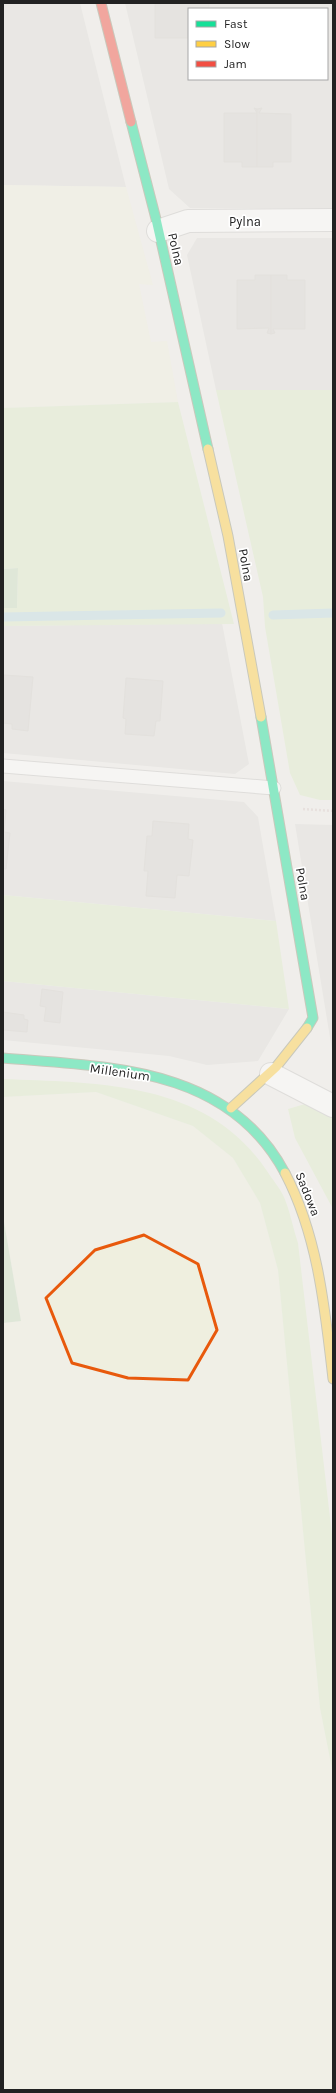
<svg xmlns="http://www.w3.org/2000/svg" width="336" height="2093" font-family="Karla,sans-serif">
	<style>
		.residential { fill: #dfdedc; fill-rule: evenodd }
		.farmland { fill: #efefdf }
		.grass { fill: #ddeccb }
		.forest { fill: #cbdec1 }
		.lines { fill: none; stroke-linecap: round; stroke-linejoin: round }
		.stream { stroke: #bfdbe3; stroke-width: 9 }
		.building { fill: #d7d4d2; stroke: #d3d0cc }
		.lane-casing { stroke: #c9c8c7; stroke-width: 15 }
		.street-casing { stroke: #c9c8c7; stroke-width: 24 }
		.fast-casing { stroke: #999a82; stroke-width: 11 }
		.slow-casing { stroke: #999a82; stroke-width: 11 }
		.jam-casing { stroke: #999a82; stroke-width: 11 }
		.path { stroke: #dccecd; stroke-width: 2.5; stroke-dasharray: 2 2; stroke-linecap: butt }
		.lane { stroke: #fdfcfc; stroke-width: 13 }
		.street { stroke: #fdfcfc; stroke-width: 22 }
		.fast { stroke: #16e098; stroke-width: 9 }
		.slow { stroke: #ffcf43; stroke-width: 9 }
		.jam { stroke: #f24e42; stroke-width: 9 }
		.marked { fill: none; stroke: #e8590c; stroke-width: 3; stroke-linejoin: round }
		.labels { text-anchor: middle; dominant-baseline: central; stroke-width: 3.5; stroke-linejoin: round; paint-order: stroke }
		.street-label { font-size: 13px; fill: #222; stroke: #fff }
	</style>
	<rect width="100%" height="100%" fill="#f0eeeb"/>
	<g class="residential">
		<path d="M3,3H80L126,187L3,185Z"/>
		<path d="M125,3H333V208H190L169,189ZM189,9H327V79H189Z"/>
		<path d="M197,238H333V390H216L187,255Z"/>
		<path d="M222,623L249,764L235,774L3,753V626Z"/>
		<path d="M3,781L244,802L258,817L276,921L3,895Z"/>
		<path d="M295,824L333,825V1056Z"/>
		<path d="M3,981L289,1009L258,1061L207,1065L169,1056L3,1040Z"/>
	</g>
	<g class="farmland">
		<path d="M3,185L126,187L153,285L139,284L151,342L167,341L178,402L3,408Z"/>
		<path d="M96,1092L193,1126L233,1158L260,1203L278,1270L320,1708L333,1774V2090H3V1323L21,1321L3,1216V1097Z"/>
	</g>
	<g class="grass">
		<path d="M216,390H333V800H320L300,795L290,773L265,627L263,597Z"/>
		<path d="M178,402L234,624L3,626V608H17L18,568L3,569V408Z"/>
		<path d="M3,895L276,921L289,1009L3,981Z"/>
		<path d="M3,1079C100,1083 207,1081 267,1171C272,1179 280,1188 284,1197C290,1211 293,1228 298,1243L333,1543V1774L320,1708L278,1270L260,1203L233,1158L193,1126L96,1092L3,1097Z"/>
		<path d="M305,1104L333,1113V1209L295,1138L288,1109Z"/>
	</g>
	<g class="forest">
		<path d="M18,568L17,608H3V569Z"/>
		<path d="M3,1216L21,1321L3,1323Z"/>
	</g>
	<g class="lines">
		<g class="stream">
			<path d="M273,615L333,613"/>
			<path d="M3,617L221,613"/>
		</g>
	</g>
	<g class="building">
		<path d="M167,3H209V9H189V38H155V4Z"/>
		<path d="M254,108L257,109V167H242V162H224V113H257Z"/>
		<path d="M262,108L259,113L291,114V162H273V167H257V109Z"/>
		<path d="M255,275H271V334L267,333L269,328L237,329V280H255Z"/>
		<path d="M271,275H287V280H305V329H273L275,333L271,334Z"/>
		<path d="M4,675L33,677L28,731L12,729V724L3,723Z"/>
		<path d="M126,678L163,681L160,721H156L154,736L125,734L126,719L123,718Z"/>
		<path d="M3,809L6,810L4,832L10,833L6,869H3Z"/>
		<path d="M153,821L189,824L188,839L193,840L189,876L177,875L175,898L146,896L148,871H144L147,836H152Z"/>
		<path d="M42,989L63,992L60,1023L44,1021L46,1007L40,1006Z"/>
		<path d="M3,1012L24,1015V1019L28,1020L27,1032L3,1030Z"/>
	</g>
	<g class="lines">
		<g class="lane-casing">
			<path id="lane" d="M3,766L274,788"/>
		</g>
		<g class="street-casing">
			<g id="street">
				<path d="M158,231L188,221L333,220"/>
				<path d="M271,1074L333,1106"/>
			</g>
		</g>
		<g class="fast-casing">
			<g id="fast">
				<path d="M131,122L156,219L208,449"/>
				<path d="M261,717L313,1018L307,1028"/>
				<path d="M3,1058C108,1067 228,1066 285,1173"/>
			</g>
		</g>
		<g class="slow-casing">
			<g id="slow">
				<path d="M208,449L228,536L261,717"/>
				<path d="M231,1108L276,1067L307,1028"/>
				<path d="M285,1173C318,1236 325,1309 333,1379"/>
			</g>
		</g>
		<g class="jam-casing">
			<path id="jam" d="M101,3L131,122"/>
		</g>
		<path class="path" d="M303,809L333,811"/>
		<use href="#lane" class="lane"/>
		<use href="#street" class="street"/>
		<use href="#fast" class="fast"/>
		<use href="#slow" class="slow"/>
		<use href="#jam" class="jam"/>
	</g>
	<path d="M0 0H336V2093H0ZM144,1235L198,1264L217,1330L188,1380L128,1378L72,1363L46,1298L95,1250Z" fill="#f0eeeb" fill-opacity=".55" fill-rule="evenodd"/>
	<path class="marked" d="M144,1235L198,1264L217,1330L188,1380L128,1378L72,1363L46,1298L95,1250Z"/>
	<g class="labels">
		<g class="street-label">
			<text x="245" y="221">Pylna</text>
			<text transform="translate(176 249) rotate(77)">Polna</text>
			<text transform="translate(246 565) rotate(80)">Polna</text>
			<text transform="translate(303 884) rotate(80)">Polna</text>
			<text transform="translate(120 1072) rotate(8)">Millenium</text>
			<text transform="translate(308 1194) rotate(68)">Sadowa</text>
		</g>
	</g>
	<rect width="336" height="2093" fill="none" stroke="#222222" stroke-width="8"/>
	<rect x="188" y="8" width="140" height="72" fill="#ffffff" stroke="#a7a7a7"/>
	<rect x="196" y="21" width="20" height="6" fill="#16e098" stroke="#a7a7a7"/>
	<text x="224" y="28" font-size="12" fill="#222222">Fast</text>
	<rect x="196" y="41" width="20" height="6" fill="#ffcf43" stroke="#a7a7a7"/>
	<text x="224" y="48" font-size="12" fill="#222222">Slow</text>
	<rect x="196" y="61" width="20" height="6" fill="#f24e42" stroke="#a7a7a7"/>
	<text x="224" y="68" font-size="12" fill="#222222">Jam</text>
</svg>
